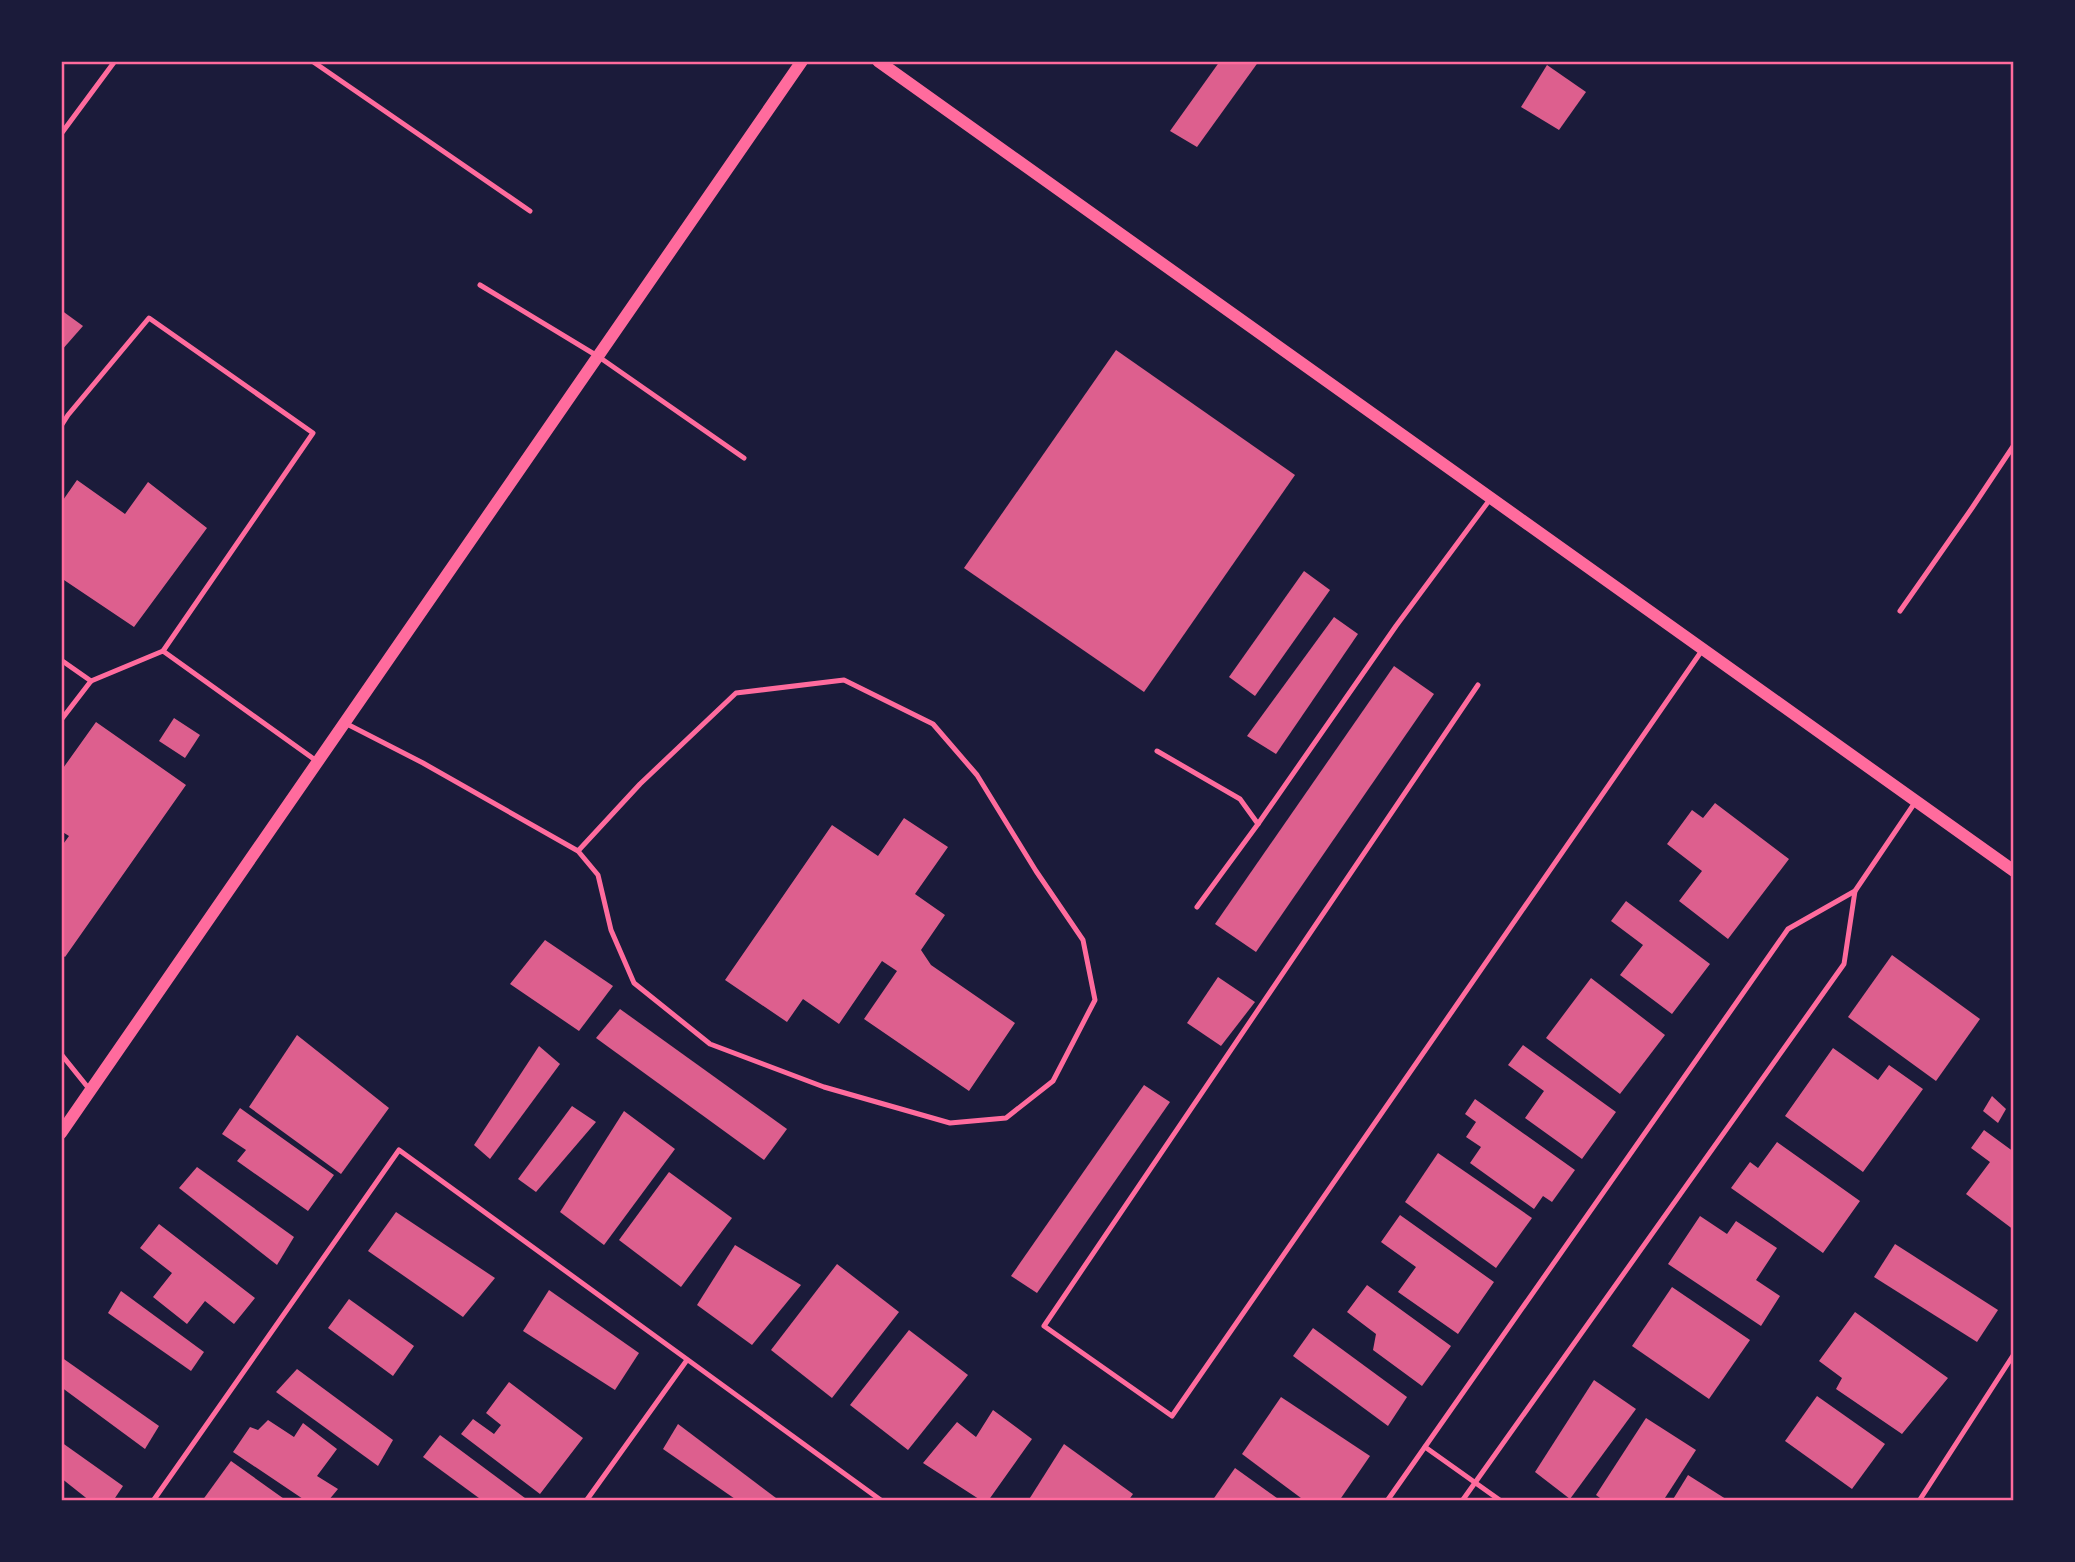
<svg xmlns="http://www.w3.org/2000/svg" width="2075" height="1562" font-family="Lato,sans-serif">
	<style>
		.building { fill: #dd5f8e }
		.lines { fill: none; stroke-linecap: round; stroke-linejoin: round }
		.service { stroke: #ff6b9d; stroke-width: 5 }
		.tertiary { stroke: #ff6b9d; stroke-width: 12 }
		.neatline { fill: none; stroke: #ff6b9d; stroke-width: 2.5 }
	</style>
	<rect width="100%" height="100%" fill="#1b1b3a"/>
	<g class="building">
		<path d="M1220,61H1259L1197,147L1170,131Z"/>
		<path d="M1547,65L1586,92L1559,130L1521,107Z"/>
		<path d="M61,310L83,326L61,351Z"/>
		<path d="M1116,350L1295,475L1144,692L964,568Z"/>
		<path d="M77,480L125,514L148,482L207,528L134,627L61,578V503Z"/>
		<path d="M1304,571L1330,590L1255,696L1229,677Z"/>
		<path d="M1334,617L1358,634L1276,754L1247,736Z"/>
		<path d="M1394,666L1434,694L1256,952L1215,924Z"/>
		<path d="M174,718L200,735L185,758L159,741Z"/>
		<path d="M96,722L186,785L65,957L61,954V847L69,836L61,831V771Z"/>
		<path d="M1715,803L1789,859L1728,939L1679,901L1702,871L1667,844L1692,810L1703,818Z"/>
		<path d="M904,818L948,847L915,894L945,915L921,950L931,965L1015,1023L969,1091L864,1019L897,971L882,961L839,1024L803,999L787,1022L725,980L832,825L878,856Z"/>
		<path d="M1626,901L1710,964L1672,1014L1620,975L1643,945L1611,921Z"/>
		<path d="M545,940L613,986L579,1031L510,984Z"/>
		<path d="M1892,955L1980,1019L1936,1081L1848,1017Z"/>
		<path d="M1218,977L1255,1002L1221,1046L1187,1023Z"/>
		<path d="M1591,978L1665,1035L1620,1094L1546,1038Z"/>
		<path d="M620,1009L787,1129L764,1160L596,1038Z"/>
		<path d="M297,1035L389,1108L341,1174L249,1107Z"/>
		<path d="M1523,1045L1616,1112L1582,1159L1525,1118L1544,1091L1508,1065Z"/>
		<path d="M539,1046L560,1064L490,1159L474,1145Z"/>
		<path d="M1833,1048L1878,1080L1889,1065L1923,1089L1863,1172L1785,1116Z"/>
		<path d="M1144,1085L1170,1102L1037,1293L1011,1276Z"/>
		<path d="M1992,1096L2006,1109L1998,1123L1983,1111Z"/>
		<path d="M1475,1099L1575,1170L1552,1202L1543,1196L1534,1209L1470,1163L1481,1147L1466,1137L1476,1122L1465,1114Z"/>
		<path d="M572,1106L596,1122L536,1192L518,1179Z"/>
		<path d="M240,1108L334,1175L308,1211L237,1161L246,1150L222,1134Z"/>
		<path d="M624,1111L675,1149L604,1245L560,1212Z"/>
		<path d="M1984,1130L2014,1152V1230L1966,1194L1990,1162L1971,1148Z"/>
		<path d="M1777,1142L1860,1201L1823,1253L1731,1188L1750,1162L1758,1168Z"/>
		<path d="M1438,1153L1532,1218L1496,1268L1405,1202Z"/>
		<path d="M197,1167L294,1237L277,1265L179,1188Z"/>
		<path d="M669,1172L732,1218L681,1287L619,1240Z"/>
		<path d="M396,1212L495,1278L463,1317L368,1251Z"/>
		<path d="M1400,1215L1494,1282L1458,1334L1398,1292L1416,1267L1381,1242Z"/>
		<path d="M1700,1216L1727,1234L1736,1221L1777,1248L1756,1280L1780,1296L1761,1326L1668,1264Z"/>
		<path d="M159,1224L255,1298L234,1324L205,1301L187,1324L153,1297L172,1273L140,1248Z"/>
		<path d="M1895,1244L1998,1310L1977,1342L1874,1277Z"/>
		<path d="M735,1245L801,1285L752,1345L697,1305Z"/>
		<path d="M837,1264L899,1312L832,1398L771,1350Z"/>
		<path d="M1367,1285L1451,1346L1422,1386L1373,1350L1376,1334L1347,1312Z"/>
		<path d="M1672,1287L1750,1340L1709,1399L1632,1346Z"/>
		<path d="M549,1290L639,1353L615,1390L523,1331Z"/>
		<path d="M121,1291L204,1352L191,1371L108,1313Z"/>
		<path d="M349,1299L414,1346L393,1376L328,1328Z"/>
		<path d="M1855,1312L1948,1378L1902,1434L1836,1389L1842,1378L1819,1361Z"/>
		<path d="M1313,1328L1407,1397L1388,1426L1293,1356Z"/>
		<path d="M909,1330L968,1375L908,1450L850,1405Z"/>
		<path d="M61,1357L159,1426L145,1449L61,1387Z"/>
		<path d="M297,1369L393,1440L378,1466L276,1392Z"/>
		<path d="M1594,1380L1636,1409L1570,1499L1535,1472Z"/>
		<path d="M509,1382L583,1438L540,1494L461,1434L473,1419L494,1434L501,1425L486,1413Z"/>
		<path d="M1817,1396L1885,1444L1852,1489L1785,1441Z"/>
		<path d="M1281,1397L1370,1456L1339,1501H1305L1242,1454Z"/>
		<path d="M993,1410L1032,1439L988,1501H982L923,1463L957,1422L976,1437Z"/>
		<path d="M1646,1418L1696,1450L1663,1501H1604L1596,1495Z"/>
		<path d="M268,1420L294,1437L303,1423L337,1449L317,1476L338,1489L328,1501H306L233,1452L250,1427L258,1430Z"/>
		<path d="M678,1424L780,1501H738L663,1449Z"/>
		<path d="M440,1435L529,1501H483L423,1457Z"/>
		<path d="M61,1442L123,1486L113,1501H90L61,1478Z"/>
		<path d="M1064,1444L1133,1494L1128,1501H1028Z"/>
		<path d="M231,1461L287,1501H202Z"/>
		<path d="M1235,1468L1281,1501H1212Z"/>
		<path d="M1688,1475L1729,1501H1672Z"/>
	</g>
	<g class="lines">
		<g class="service">
			<path d="M312,61L530,211"/>
			<path d="M61,134L115,61"/>
			<path d="M480,285L599,357L744,458"/>
			<path d="M61,426L68,415L149,318L313,433L163,651"/>
			<path d="M1900,611L1972,508L2014,445"/>
			<path d="M61,660L91,681"/>
			<path d="M1478,685L1044,1326L1172,1416L1703,649"/>
			<path d="M61,720L91,681L163,651L318,762"/>
			<path d="M345,723L423,763L578,851L598,875L611,930L634,983L710,1044L824,1087L950,1123L1006,1118L1053,1081L1095,1000L1083,940L1036,871L977,775L933,724L844,680L736,693L640,784L578,851"/>
			<path d="M1157,751L1240,799L1258,824"/>
			<path d="M1197,907L1258,824L1396,626L1491,498"/>
			<path d="M61,1054L90,1090"/>
			<path d="M1425,1447L1501,1501"/>
			<path d="M153,1501L399,1150L882,1501"/>
			<path d="M586,1501L687,1360"/>
			<path d="M1387,1501L1788,929L1855,891L1916,801"/>
			<path d="M1462,1501L1844,964L1855,891"/>
			<path d="M1919,1501L2014,1354"/>
		</g>
		<g class="tertiary">
			<path d="M878,61L2014,871"/>
			<path d="M61,1133L802,61"/>
		</g>
	</g>
	<rect width="2075" height="1562" fill="none" stroke="#1b1b3a" stroke-width="126"/>
	<rect x="63" y="63" width="1949" height="1436" class="neatline"/>
</svg>
